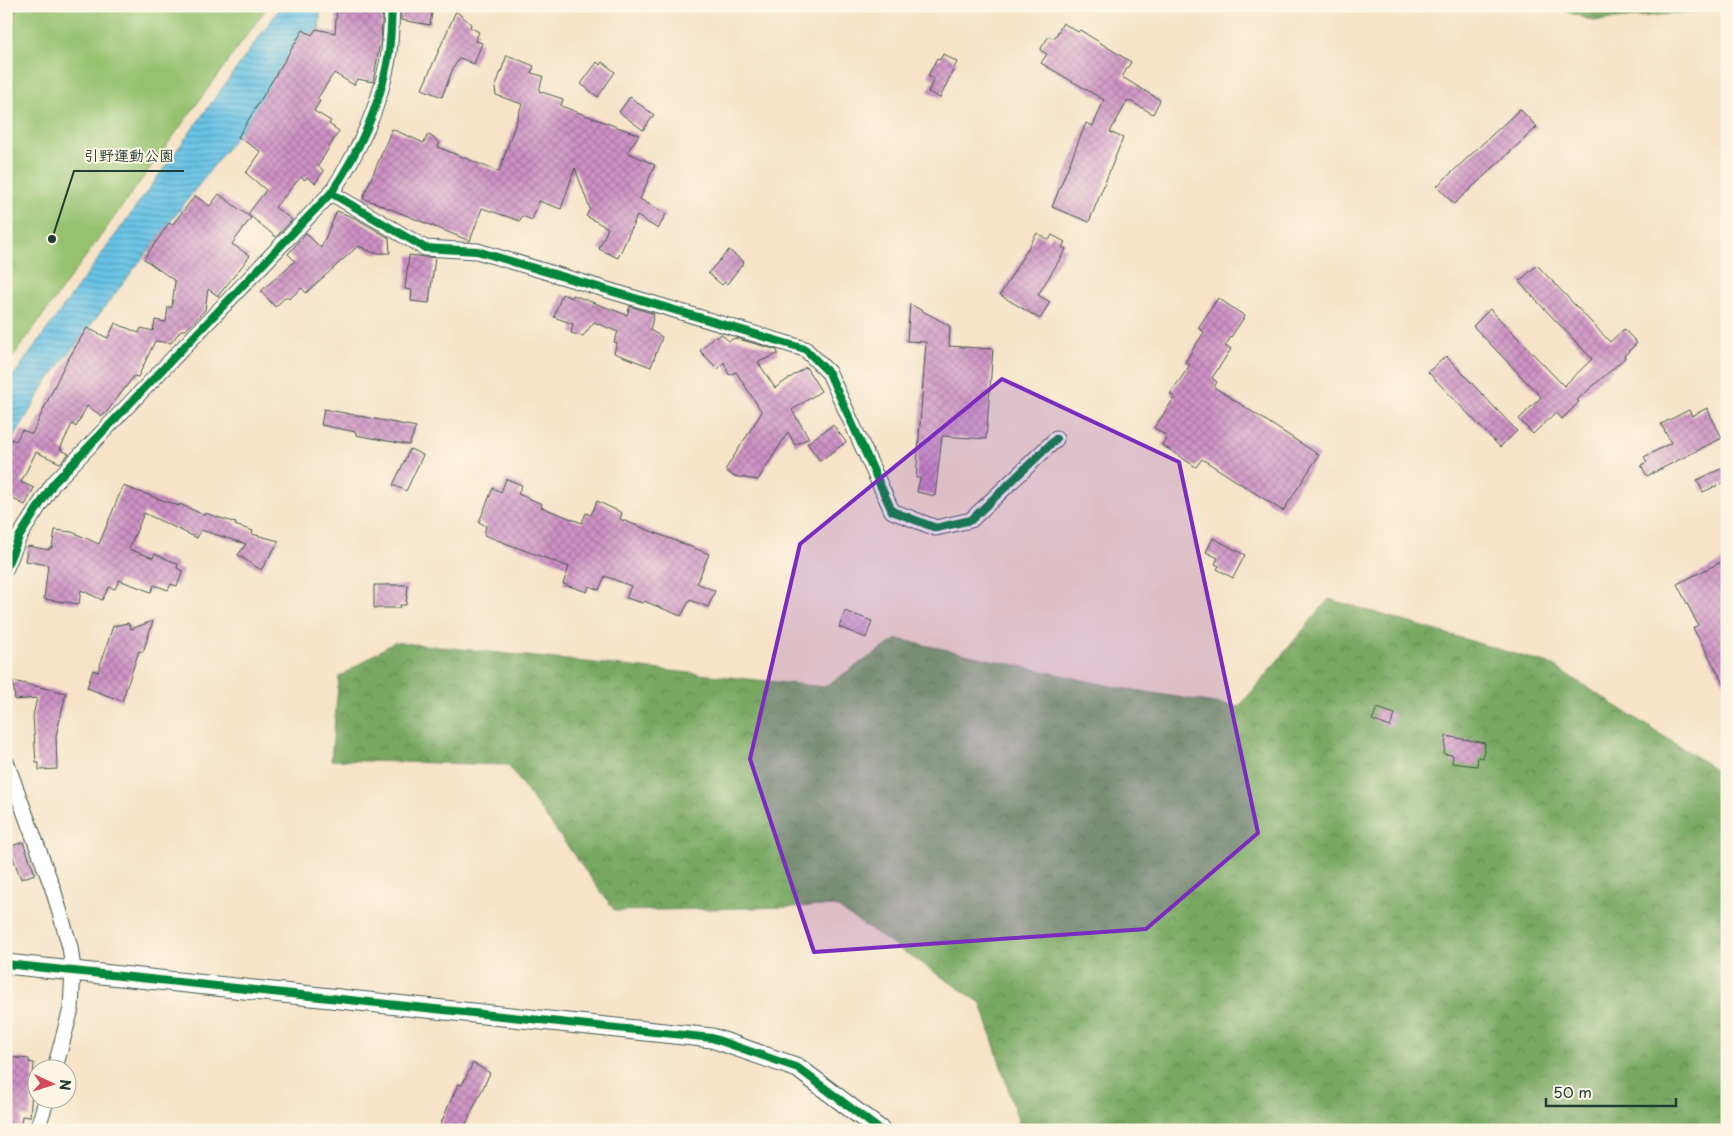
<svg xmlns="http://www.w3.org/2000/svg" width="1733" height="1136" font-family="'Playpen Sans','Klee One',sans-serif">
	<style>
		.forest { fill: url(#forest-crowns); stroke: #4c724b }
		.green { fill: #96c270; stroke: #5a8052 }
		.water { fill: url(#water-rules); stroke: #44808d }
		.building { fill: url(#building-cross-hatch) }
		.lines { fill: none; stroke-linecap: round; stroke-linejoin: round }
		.minor-casing { stroke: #3f564a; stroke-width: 17 }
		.tertiary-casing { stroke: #3f564a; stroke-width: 21 }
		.minor { stroke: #fff; stroke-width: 15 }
		.tertiary { stroke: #fff; stroke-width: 19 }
		.cycleway-casing { stroke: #fcf5e5; stroke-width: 11 }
		.cycleway { stroke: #00873e; stroke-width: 8 }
		.marked { fill: #7b2cbf; fill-opacity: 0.2; stroke: #7b2cbf; stroke-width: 4; stroke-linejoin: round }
		.leader { fill: none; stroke: #1f3d34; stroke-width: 2 }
		.callout-dot { fill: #1f3d34; stroke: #fcf5e5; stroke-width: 2 }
		.callout-label { font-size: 15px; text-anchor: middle; font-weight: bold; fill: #1f3d34; stroke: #fcf5e5; stroke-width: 4; stroke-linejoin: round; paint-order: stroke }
	</style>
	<defs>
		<pattern id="forest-crowns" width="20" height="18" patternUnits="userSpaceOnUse" patternTransform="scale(1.25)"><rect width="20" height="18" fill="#78a862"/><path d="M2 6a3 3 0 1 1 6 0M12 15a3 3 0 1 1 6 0" fill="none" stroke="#628a52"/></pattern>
		<pattern id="water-rules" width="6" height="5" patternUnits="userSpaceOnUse" patternTransform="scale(1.25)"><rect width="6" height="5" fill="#68c2e6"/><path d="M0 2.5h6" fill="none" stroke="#559fbb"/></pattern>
		<pattern id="building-cross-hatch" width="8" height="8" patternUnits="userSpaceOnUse" patternTransform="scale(1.25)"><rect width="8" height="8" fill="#ce91c5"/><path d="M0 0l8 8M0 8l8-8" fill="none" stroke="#a778a1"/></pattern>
	</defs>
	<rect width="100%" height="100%" fill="#fcf5e5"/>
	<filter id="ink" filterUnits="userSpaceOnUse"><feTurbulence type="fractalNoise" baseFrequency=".02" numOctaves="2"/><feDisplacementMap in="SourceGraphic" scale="10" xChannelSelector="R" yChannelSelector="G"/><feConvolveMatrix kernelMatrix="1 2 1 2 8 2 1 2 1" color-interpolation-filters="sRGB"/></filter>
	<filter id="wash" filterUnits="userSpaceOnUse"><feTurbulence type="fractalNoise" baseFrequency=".0096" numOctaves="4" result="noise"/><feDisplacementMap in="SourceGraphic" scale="20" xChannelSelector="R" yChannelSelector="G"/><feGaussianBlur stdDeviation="1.12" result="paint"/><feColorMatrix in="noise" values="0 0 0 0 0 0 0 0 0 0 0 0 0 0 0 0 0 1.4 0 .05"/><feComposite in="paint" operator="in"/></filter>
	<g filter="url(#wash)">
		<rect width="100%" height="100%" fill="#f6e3c8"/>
		<g class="forest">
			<path d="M1553,6H1727V9L1592,21Z"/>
			<path d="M1329,599L1552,665L1715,769L1727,780V1130H1021L981,1003L835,906L615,911L508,765L331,760L339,677L394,642L824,687L897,639L1115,687L1239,707Z"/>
		</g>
		<path class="green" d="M16,6H268L6,366V112Z"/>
		<path class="water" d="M279,6H321L319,29L46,383L6,451V386L278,11Z"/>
		<g id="blocks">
			<g class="building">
				<path d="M337,6H383L381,38L373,82L357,79L354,85L334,73L317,99L320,101L314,111L331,121L329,124L339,131L318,166L324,171L315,183L307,177L305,180L301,177L275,207L292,220L276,237L248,214L266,190L246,173L261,152L238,137L303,30L312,35L316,29L335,33Z"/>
				<path d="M401,6H433L430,25L401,20Z"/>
				<path d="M456,11L471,24L470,27L479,32L475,41L482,43L474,64L460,58L453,68L442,97L422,89Z"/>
				<path d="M1063,23L1078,32L1080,30L1131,62L1122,77L1160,100L1153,114L1128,100L1110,132L1123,138L1089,222L1052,207L1086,123L1093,126L1104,100L1041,63L1047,54L1040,50L1049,36L1054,39Z"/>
				<path d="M943,54L957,62L940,98L928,92L934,79L928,76L937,58L940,60Z"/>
				<path d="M507,55L534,66L531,73L543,76L539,91L563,99L561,106L639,135L627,152L655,165L640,199L666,214L658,229L637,216L618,258L599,249L608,228L586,216L590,209L575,168L561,209L539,201L532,220L522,216L520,221L482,208L470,241L363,198L392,129L424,143L428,134L440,143L438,147L499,172L522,104L496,95L495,88Z"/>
				<path d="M597,62L600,65L602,62L615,72L598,97L581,84Z"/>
				<path d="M630,97L654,115L643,130L619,112Z"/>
				<path d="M1520,109L1537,127L1454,204L1437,186Z"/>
				<path d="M219,194L251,218L232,244L250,256L218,296L208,289L205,310L186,330H181L171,343L155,341L138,377L134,376L106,413L102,416L87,406L76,427L72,424L60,449L69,454L60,463L36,452L21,482L34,488L25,505L13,499L6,513V448L11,439L16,441L22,430L32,434L64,366L87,328L108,338L115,323L139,333L141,328L153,331L155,320L166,322L168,307H172L175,281L144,259L169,223L172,225L195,196L210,206Z"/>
				<path d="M337,211L355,218L389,238L390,253H374L358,246L306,293L302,288L289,299L287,296L275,307L261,291L295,261L288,254L306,233L321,248Z"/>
				<path d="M1037,233L1049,240L1052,235L1065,242L1062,247L1066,249L1038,295L1050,302L1040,319L1000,295Z"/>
				<path d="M729,250L744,262L727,284L725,282L722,285L708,273Z"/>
				<path d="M409,255L435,258L429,303L411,301L412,290L405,289Z"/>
				<path d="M1537,265L1610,342L1624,329L1637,343L1624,356L1625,358L1577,400L1579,402L1562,419L1556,412L1533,434L1519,419L1541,397L1473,326L1490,309L1564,386L1592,359L1519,282Z"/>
				<path d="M562,294L572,298L573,295L627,315L630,306L654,314L650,330L662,337L651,367L614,353L617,343L614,342L618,332L594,322L583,336L571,333L573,324L554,317Z"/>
				<path d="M1218,298L1245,316L1225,346L1231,349L1212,378L1217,382L1214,387L1319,455L1283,511L1202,459L1196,467L1162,445L1167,436L1154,428L1175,397L1170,394L1190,365L1185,362L1204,332L1198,328Z"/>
				<path d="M910,304L950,326L949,346L993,349L986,439L942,436L935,496L917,492L920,478H916L926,342L907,341Z"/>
				<path d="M721,334L729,341L735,338L777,350L778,354L758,362L775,388L806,367L821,391L792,410L809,438L795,445L788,432L758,480L733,476L725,470L762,412L736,372L729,375L724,362L718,369L700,351L714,336L717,338Z"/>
				<path d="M1446,356L1517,431L1500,447L1428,372Z"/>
				<path d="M1707,408L1722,438L1647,476L1641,465L1647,462L1644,457L1671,443L1661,424L1689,410L1692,416Z"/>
				<path d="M324,409L416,427L409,445L356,435V432L321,425Z"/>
				<path d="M833,425L846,442L820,461L807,443Z"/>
				<path d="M410,449L423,455L406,491L393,485Z"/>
				<path d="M1727,466V481L1703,492L1697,480Z"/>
				<path d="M506,479L522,485L518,494L542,504L541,507L582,523L586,513L591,515L597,501L622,513L620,519L709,554L697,583L715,591L708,607L690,600L681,616L644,601L643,603L626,598L631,586L605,576L599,590L589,586L587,592L563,584L569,567L484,535L486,526L479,522L493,488L501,492Z"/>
				<path d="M123,486L179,506L180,504L204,515L205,513L236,523L235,525L253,531L252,534L279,541L261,570L238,555L246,544L201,530L197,538L144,513L129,549L153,558L155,554L178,564L177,568L183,571L177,586L171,584L168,590L154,585L151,592L119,580L115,589L109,587L102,600L81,590L79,604L44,599L48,565L25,561L28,546L49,550V548H52L55,530L72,532L99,544Z"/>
				<path d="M1213,538L1245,555L1233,578L1217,569L1219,566L1215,564L1218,558L1206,552Z"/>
				<path d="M1727,559V689L1693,628L1698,625L1677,584Z"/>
				<path d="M374,585H408L406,605H400V608H374Z"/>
				<path d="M845,611L872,621L866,638L839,627Z"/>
				<path d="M153,621L143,652L139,651L122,701L87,688L93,670L98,672L113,626L128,623L131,629Z"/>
				<path d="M13,681L66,693L56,736L57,769L39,770V763H36L33,716L37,698L15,700Z"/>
				<path d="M1377,708L1395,714L1390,727L1372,720Z"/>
				<path d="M1446,736L1485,743L1483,758L1478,757L1477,766L1452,763L1453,755L1444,754Z"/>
				<path d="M23,842L35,874L21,879L9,847Z"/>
				<path d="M6,1057L29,1059V1062L34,1063L30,1117L22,1116L20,1130H6Z"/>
				<path d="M473,1063L490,1073L463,1130H438L458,1084L462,1085Z"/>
			</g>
		</g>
	</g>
	<g filter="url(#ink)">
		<use href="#blocks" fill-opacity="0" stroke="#3f564a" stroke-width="1"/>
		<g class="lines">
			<g class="minor-casing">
				<g id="minor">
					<path d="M331,193L425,248L477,251L805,349L829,373L892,511L936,528L971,520L1056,439"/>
					<path d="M6,568L19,537L53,484L331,193C358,153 378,111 387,64C391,45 391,25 392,6"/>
					<path d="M6,762L53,889L70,947L73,969L71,1009L55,1068"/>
					<path d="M37,1130L47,1098"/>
				</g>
			</g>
			<g class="tertiary-casing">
				<path id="tertiary" d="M6,964L712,1038L798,1068L880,1130"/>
			</g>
			<use href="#minor" class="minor"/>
			<use href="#tertiary" class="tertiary"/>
			<g class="cycleway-casing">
				<g id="cycleway">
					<path d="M331,193L425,248L477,251L805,349L829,373L892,511L936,528L971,520L1056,439"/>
					<path d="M6,568L19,537L53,484L331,193C358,153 378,111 387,64C391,45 391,25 392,6"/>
					<path d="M6,964L712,1038L798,1068L880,1130"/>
				</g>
			</g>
			<use href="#cycleway" class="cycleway"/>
		</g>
	</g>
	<path class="marked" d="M1002,379L1179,462L1258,833L1146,929L814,952L750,759L800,544Z"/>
	<path class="leader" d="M52 239L74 171H184"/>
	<circle class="callout-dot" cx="52" cy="239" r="5"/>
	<g class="callout-label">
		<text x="129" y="161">引野運動公園</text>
	</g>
	<rect width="1733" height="1136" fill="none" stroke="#fcf5e5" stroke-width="25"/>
	<g transform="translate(52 1084) rotate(94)"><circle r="24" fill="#fcf5e5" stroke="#a4ab9e"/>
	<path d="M0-4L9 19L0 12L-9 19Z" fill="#d1495b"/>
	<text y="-8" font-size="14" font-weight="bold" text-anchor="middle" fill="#1f3d34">N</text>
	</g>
	<path d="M1546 1098v8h130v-8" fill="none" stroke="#1f3d34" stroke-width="2.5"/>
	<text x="1553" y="1098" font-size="15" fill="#1f3d34" stroke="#fcf5e5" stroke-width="4" paint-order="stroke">50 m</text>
</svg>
